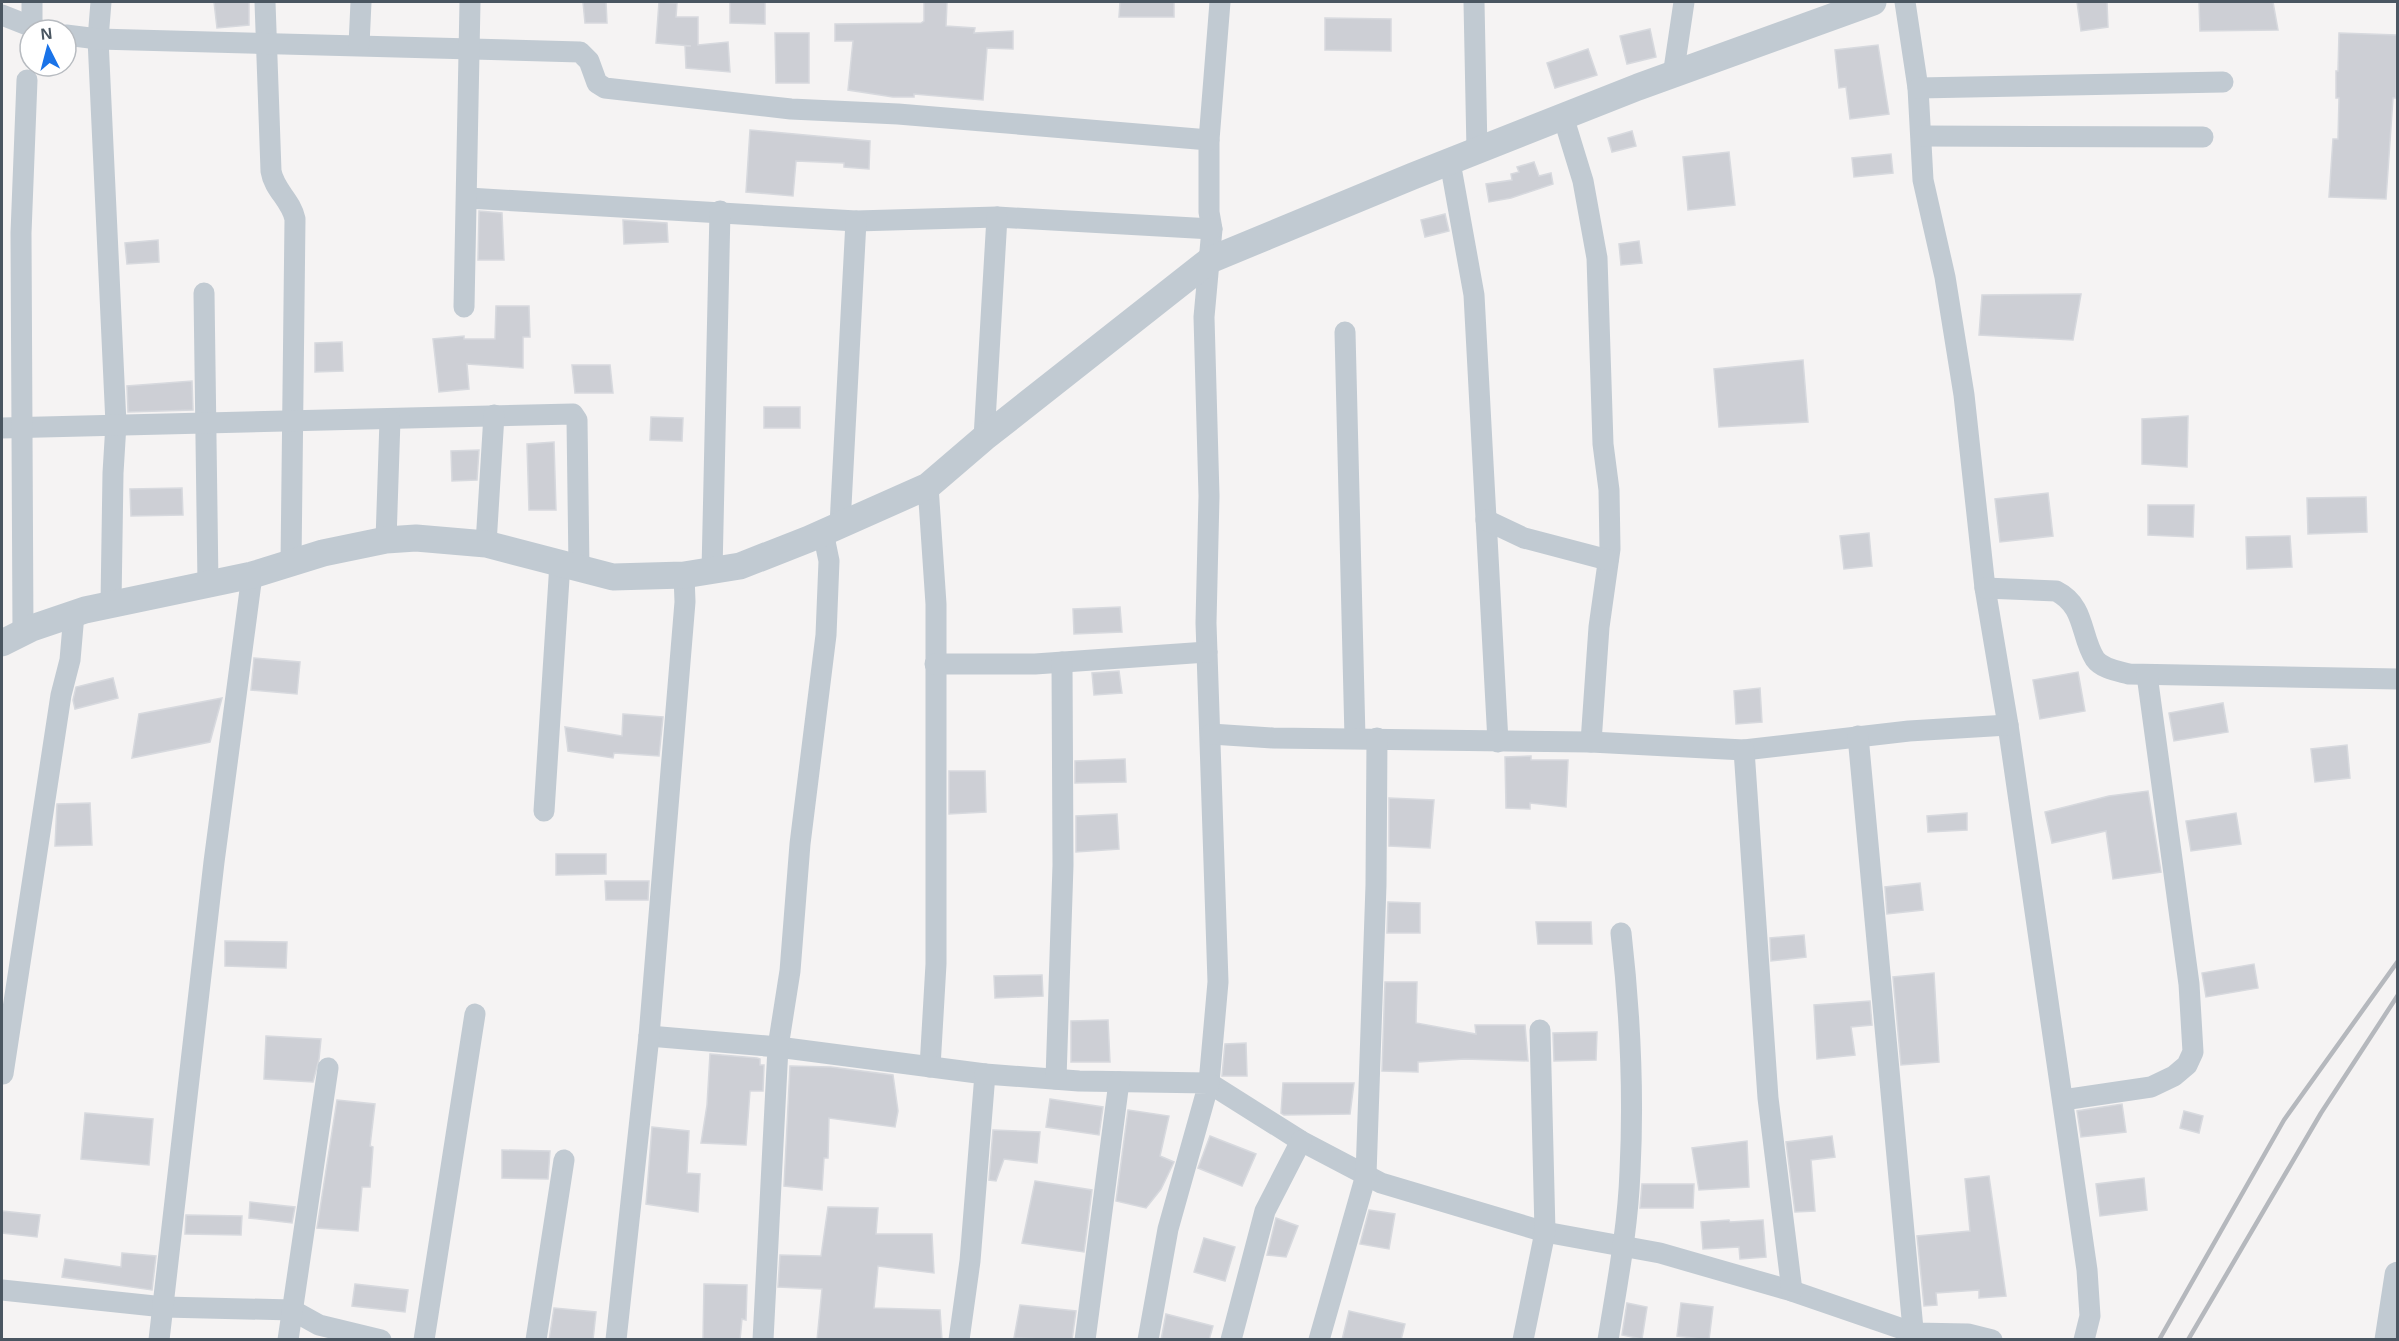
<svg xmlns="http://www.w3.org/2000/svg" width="2399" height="1341" font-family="Arial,sans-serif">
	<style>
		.building { fill: #cdcfd5; stroke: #d7d9de; stroke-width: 1.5 }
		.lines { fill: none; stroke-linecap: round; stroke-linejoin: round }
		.minor { stroke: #c1cad2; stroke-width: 21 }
		.tertiary { stroke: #c1cad2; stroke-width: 27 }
		.rail { stroke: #b5b8bd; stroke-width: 4.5 }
	</style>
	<rect width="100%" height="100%" fill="#f5f3f3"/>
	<g class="building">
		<path d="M214,2H249V25L217,28Z"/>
		<path d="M583,2H606L607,23H585Z"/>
		<path d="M659,2L677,3L676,17H698V45L728,42L730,72L686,68L685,46H691L656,43Z"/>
		<path d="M730,2H765V24L730,23Z"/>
		<path d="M924,2H947L946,26L975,28L974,33L1013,31V49L987,48L983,100L914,94V97H893L848,90L853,41H835V24L921,23L924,21Z"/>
		<path d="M1120,2H1174V17H1119Z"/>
		<path d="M2077,2H2107L2108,27L2081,31Z"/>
		<path d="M2199,2H2273L2278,30L2200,31Z"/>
		<path d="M1325,18L1391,19V51L1325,50Z"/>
		<path d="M1650,29L1656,57L1627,64L1620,36Z"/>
		<path d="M775,33H809V83H776Z"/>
		<path d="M2339,33L2397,35L2396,98H2393L2386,199L2329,197L2333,139H2338L2339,98H2336V71H2338Z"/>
		<path d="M1878,45L1889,114L1850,119L1846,87L1839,88L1835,50Z"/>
		<path d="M1588,49L1597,75L1555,88L1547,63Z"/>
		<path d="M750,130L870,141L869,169L844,167V163L796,161L793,196L746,192Z"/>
		<path d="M1632,131L1636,146L1612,152L1608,138Z"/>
		<path d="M1729,152L1735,205L1688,210L1683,157Z"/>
		<path d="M1891,154L1893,173L1854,177L1852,158Z"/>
		<path d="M1534,162L1539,176L1551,173L1553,184L1511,198L1489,202L1486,184L1512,180L1511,174L1519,172L1517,167Z"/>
		<path d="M479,211L502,213L504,260H478Z"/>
		<path d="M1445,214L1449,231L1425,237L1421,220Z"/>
		<path d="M623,220L667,223L668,242L624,244Z"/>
		<path d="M158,240L159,262L127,264L125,243Z"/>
		<path d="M1639,241L1642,263L1621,265L1619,244Z"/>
		<path d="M2081,294L2073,340L1979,335L1982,295Z"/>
		<path d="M496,306H529L530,337H523V368L467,364L469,389L439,392L433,339L464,336V339H495Z"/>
		<path d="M342,342L343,371L315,372V343Z"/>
		<path d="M1803,360L1808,422L1719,427L1714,369Z"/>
		<path d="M572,365H610L613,393H575Z"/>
		<path d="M192,381L193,410L128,412L127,386Z"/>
		<rect x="764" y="407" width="36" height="21"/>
		<path d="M2188,416L2187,467L2142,464V419Z"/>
		<path d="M651,417L683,418L682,441L650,440Z"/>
		<path d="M554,442L556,510H529L527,444Z"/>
		<path d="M479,450L477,480L452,481L451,451Z"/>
		<path d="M182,488L183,515L131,516L130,489Z"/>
		<path d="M2048,493L2053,536L2000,542L1995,499Z"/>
		<path d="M2366,497L2367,532L2308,534L2307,498Z"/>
		<path d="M2148,505H2194L2193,537L2148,535Z"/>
		<path d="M1869,533L1872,566L1844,569L1840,536Z"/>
		<path d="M2290,536L2292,567L2247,569L2246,537Z"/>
		<path d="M1120,607L1122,632L1074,634L1073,609Z"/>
		<path d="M254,658L300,662L297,694L251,690Z"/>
		<path d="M1119,671L1122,693L1094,695L1092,673Z"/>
		<path d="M2078,672L2085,711L2040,719L2033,680Z"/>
		<path d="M113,678L118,698L75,709L73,700L76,687Z"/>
		<path d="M1760,688L1762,722L1736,724L1734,691Z"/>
		<path d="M222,698L210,742L132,758L139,714Z"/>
		<path d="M2223,703L2228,732L2174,741L2169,713Z"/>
		<path d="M623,714L663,717L659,756L614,753L613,758L568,751L565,727L622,736Z"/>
		<path d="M2347,745L2350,778L2315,782L2311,749Z"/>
		<path d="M1531,756V760H1568L1566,807L1530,803V809L1506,808L1505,757Z"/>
		<path d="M1125,759L1126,782L1075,783V761Z"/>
		<path d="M949,771H985L986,812L949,814Z"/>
		<path d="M2148,791L2161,872L2113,879L2106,831L2052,843L2045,812L2109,796Z"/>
		<path d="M1389,798L1434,800L1430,848L1389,846Z"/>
		<path d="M90,803L92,845L55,846L57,804Z"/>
		<path d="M1967,813V830L1928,832L1927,816Z"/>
		<path d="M2236,813L2241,844L2191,851L2186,821Z"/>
		<path d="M1117,814L1119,849L1076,852V816Z"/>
		<path d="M556,854H606V874L556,875Z"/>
		<path d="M605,881H649L648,900H606Z"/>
		<path d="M1920,883L1923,910L1887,914L1885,887Z"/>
		<path d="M1388,902L1420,903V933H1387Z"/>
		<path d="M1536,922H1591L1592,944H1538Z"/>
		<path d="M1804,935L1806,957L1771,961L1770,938Z"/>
		<path d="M225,941L287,942L286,968L225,966Z"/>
		<path d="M2254,964L2258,988L2206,997L2202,973Z"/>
		<path d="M1934,973L1939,1062L1901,1065L1893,977Z"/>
		<path d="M1042,975L1043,996L995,998L994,976Z"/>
		<path d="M1385,982H1417L1416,1023L1476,1034L1475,1025H1525L1528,1061L1465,1059L1418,1062V1072L1382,1071Z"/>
		<path d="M1870,1001L1872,1025L1851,1027L1855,1055L1817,1059L1814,1005Z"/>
		<path d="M1108,1020L1110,1062H1071V1021Z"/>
		<path d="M1597,1032L1596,1060L1554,1061L1553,1033Z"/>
		<path d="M266,1036L321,1039L319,1059L313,1082L264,1079Z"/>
		<path d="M1246,1043L1247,1076H1222L1225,1044Z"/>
		<path d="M710,1054L757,1058L760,1059V1065H764L763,1091H750L746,1145L701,1143L707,1105Z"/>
		<path d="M790,1066L831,1067L893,1075L898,1111L895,1127L829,1118L828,1158H824L822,1190L784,1186Z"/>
		<path d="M1283,1083H1354L1350,1114L1284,1115L1281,1113Z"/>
		<path d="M1050,1099L1103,1107L1099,1135L1046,1127Z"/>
		<path d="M337,1100L375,1104L370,1146L373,1147L370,1187H362L358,1231L317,1228Z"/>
		<path d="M2122,1104L2126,1132L2081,1137L2077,1111Z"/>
		<path d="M1128,1110L1169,1116L1160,1156L1174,1162L1161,1189L1146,1208L1116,1201Z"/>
		<path d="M2184,1111L2203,1116L2199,1133L2180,1128Z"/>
		<path d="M85,1113L153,1119L149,1165L81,1159Z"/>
		<path d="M652,1127L689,1131L687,1173L700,1174L698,1212L646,1204Z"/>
		<path d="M993,1130L1040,1132L1037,1163L1004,1159L996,1181L989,1180Z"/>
		<path d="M1210,1136L1256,1154L1242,1186L1198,1168Z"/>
		<path d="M1832,1136L1835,1157L1811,1160L1815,1211L1795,1212L1786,1142Z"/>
		<path d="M1747,1141L1749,1187L1699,1190L1692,1148Z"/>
		<path d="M502,1150L550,1151L548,1179L502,1178Z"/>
		<path d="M1989,1176L2006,1296L1979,1298V1290L1936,1293L1937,1305L1924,1306L1917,1236L1970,1231L1965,1179Z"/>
		<path d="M2144,1178L2147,1210L2100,1216L2096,1184Z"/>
		<path d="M1035,1181L1092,1190L1084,1252L1022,1243Z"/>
		<path d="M1642,1184H1694L1693,1208H1640Z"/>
		<path d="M250,1202L295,1207L292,1223L249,1218Z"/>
		<path d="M828,1207L878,1208L876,1234H932L934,1273L878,1266L874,1308L940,1310L942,1340H817L822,1289L778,1287L780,1255L821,1256Z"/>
		<path d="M1369,1210L1395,1214L1389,1249L1360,1244Z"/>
		<path d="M2,1211L40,1215L37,1237L2,1233Z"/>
		<path d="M186,1215L242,1216L241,1235L185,1234Z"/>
		<path d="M1276,1218L1298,1226L1286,1257L1267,1255Z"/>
		<path d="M1729,1220L1730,1222L1763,1220L1766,1257L1740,1259L1739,1247L1703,1249L1701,1222Z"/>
		<path d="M1204,1238L1235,1247L1225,1281L1194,1272Z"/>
		<path d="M122,1253L156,1256L152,1290L62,1277L65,1259L121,1267Z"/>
		<path d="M355,1284L408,1290L405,1312L352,1306Z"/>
		<path d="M704,1284L747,1285L746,1320L742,1319L740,1340H703Z"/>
		<path d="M1627,1303L1647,1307L1642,1339L1622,1335Z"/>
		<path d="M1681,1303L1713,1307L1709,1340L1677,1336Z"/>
		<path d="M1020,1305L1076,1311L1072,1340L1014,1338Z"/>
		<path d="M554,1308L596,1312L593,1340H549Z"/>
		<path d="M1349,1311L1405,1324L1401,1340H1342Z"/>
		<path d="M1166,1314L1213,1326L1209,1340H1161Z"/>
	</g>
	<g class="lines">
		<g class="minor">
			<path d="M101,2L98,39L116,424L113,473L111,604"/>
			<path d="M265,2L271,171C274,190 291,200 295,219L291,563"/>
			<path d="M1474,2L1477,151"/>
			<path d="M1905,2L1918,88L1923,180L1945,277L1964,395L1985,588L2008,725L2087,1270L2090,1316L2084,1340"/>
			<path d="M2,15L40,30"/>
			<path d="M32,28V2"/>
			<path d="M66,35L98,39L580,52L589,61L597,83L605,88L791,109L898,114L1209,140V212L1212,229L1204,317L1209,496L1206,623L1218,982L1209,1083L1301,1141L1381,1183L1545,1232L1660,1253L1792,1291L1914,1333L1968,1334L1992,1340"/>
			<path d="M359,45L361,2"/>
			<path d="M1673,76L1684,2"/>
			<path d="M1918,88L2223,82"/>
			<path d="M1563,116L1583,181L1597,258L1603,444L1609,490L1610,549L1599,627L1591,742"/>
			<path d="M1922,136L2203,137"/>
			<path d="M1209,140L1220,2"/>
			<path d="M1450,162L1474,295L1498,742"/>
			<path d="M468,198L856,221L997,217L1212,229"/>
			<path d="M204,293L208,584"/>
			<path d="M464,307L470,2"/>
			<path d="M1345,332L1355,738"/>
			<path d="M2,428L573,414L577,420L579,568"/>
			<path d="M984,438L997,217"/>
			<path d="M928,486L936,604V964L930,1067"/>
			<path d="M1486,520L1524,538L1608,560"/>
			<path d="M840,525L856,221"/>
			<path d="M823,532L829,561L826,635L800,844L790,971L778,1047L985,1074L970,1261L959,1340"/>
			<path d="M386,540L390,420"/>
			<path d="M486,544L494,415"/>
			<path d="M712,571L720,211"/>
			<path d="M1985,588L2056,591C2086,606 2080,636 2095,659C2102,669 2118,671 2129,674L2398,679"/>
			<path d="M23,633L21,233L27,80"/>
			<path d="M935,664H1035L1207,652"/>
			<path d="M1211,734L1273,738L1591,742L1744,750L1909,731L2008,725"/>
			<path d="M1858,736L1914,1340"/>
			<path d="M1744,750L1768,1098L1792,1291"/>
			<path d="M544,811L560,563"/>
			<path d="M649,1036L778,1047L763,1340"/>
			<path d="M3,1074L61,695L70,660L74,614"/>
			<path d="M985,1074L1079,1081L1209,1083L1168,1229L1148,1340"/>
			<path d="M1056,1079L1063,865L1062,662"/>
			<path d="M2063,1100L2151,1087L2174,1076L2187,1065L2193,1052L2189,984L2147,675"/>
			<path d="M2,1290L164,1307L292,1310L319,1325L381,1340"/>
			<path d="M159,1340L214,862L252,575"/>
			<path d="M288,1340L328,1068"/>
			<path d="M424,1340L475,1014"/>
			<path d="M536,1340L564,1160"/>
			<path d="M616,1340L649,1036L685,602L684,575"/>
			<path d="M1085,1340L1119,1082"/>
			<path d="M1231,1340L1265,1211L1301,1141"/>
			<path d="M1319,1340L1366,1175L1376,885L1377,738"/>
			<path d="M1523,1340L1545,1232L1540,1030"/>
			<path d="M1608,1340C1617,1284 1628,1228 1630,1171C1634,1092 1630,1012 1621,933"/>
		</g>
		<g class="tertiary">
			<path d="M2,643L32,628L85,610L252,575L323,553L386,540L416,538L486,544L613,577L684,575L740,566L809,539L928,486L984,438L1210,260L1413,176L1638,87L1873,2"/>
			<path d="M2388,1340L2398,1275"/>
		</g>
		<g class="rail">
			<path d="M2159,1340L2284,1120L2398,961"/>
			<path d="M2188,1340L2321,1113L2398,995"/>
		</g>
	</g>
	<rect width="2399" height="1341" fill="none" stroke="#4a5661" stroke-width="6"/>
	<g transform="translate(48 48) rotate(354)"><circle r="28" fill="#ffffff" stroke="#b7bbc0" stroke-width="1.5"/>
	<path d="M0-4.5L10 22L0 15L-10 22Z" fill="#1a73e8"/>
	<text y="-9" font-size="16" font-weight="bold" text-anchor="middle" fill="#4a5661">N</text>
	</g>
</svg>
